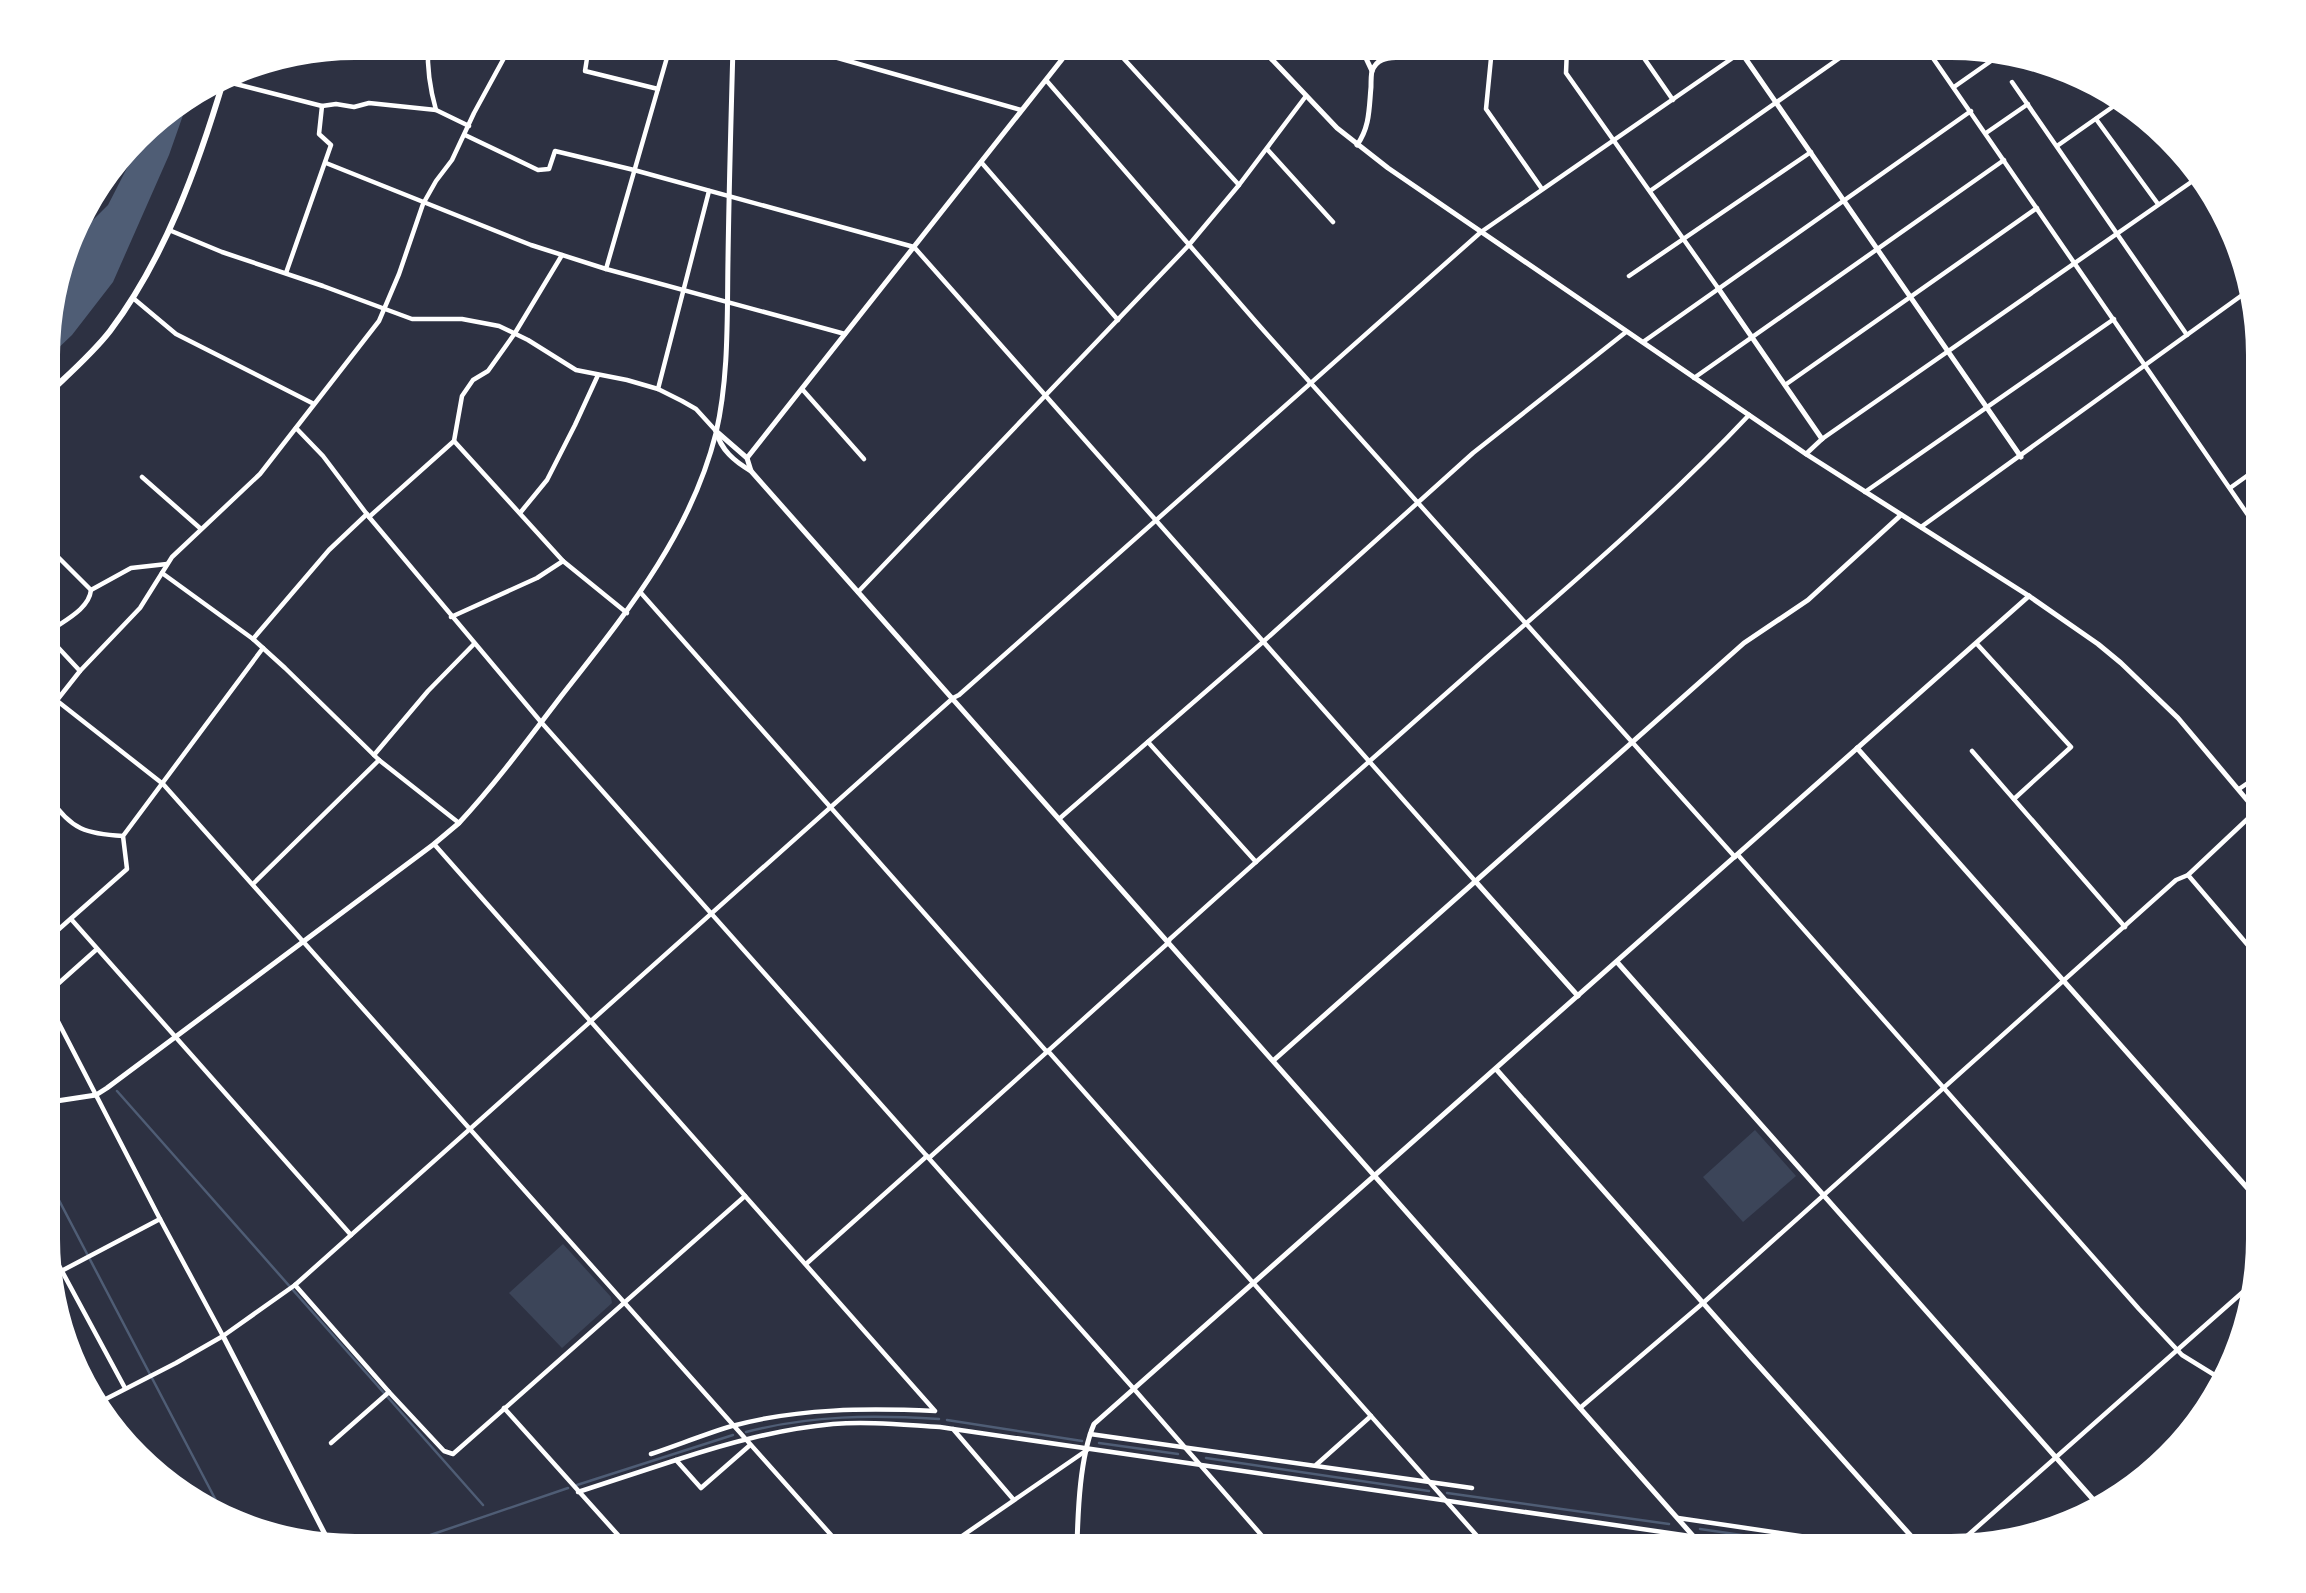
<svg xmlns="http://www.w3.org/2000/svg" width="2306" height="1593" font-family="'Archivo Narrow',sans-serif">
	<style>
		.green { fill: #3c4559 }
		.water { fill: #4f5d75 }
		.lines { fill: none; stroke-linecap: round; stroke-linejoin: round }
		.stream { stroke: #4f5d75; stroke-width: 2.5 }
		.minor { stroke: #fff; stroke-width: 4.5 }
		.tertiary { stroke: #fff; stroke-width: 5 }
		.primary { stroke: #fff; stroke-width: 6 }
	</style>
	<rect width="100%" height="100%" fill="#2d3142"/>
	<g class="green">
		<path d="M1755,1130L1796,1176L1743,1222L1703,1177Z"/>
		<path d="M563,1244L611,1297L612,1303L562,1348L509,1293Z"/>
	</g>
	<path class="water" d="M188,101L169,155L113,282L72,335L50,356V315L72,241L108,205L145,133L152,124Z"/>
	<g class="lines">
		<g class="stream">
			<path d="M117,1091L483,1505"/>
			<path d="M50,1183L222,1512"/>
			<path d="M947,1420L1082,1441"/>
			<path d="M746,1432C812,1415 872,1415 939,1419"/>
			<path d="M1099,1443L1178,1454"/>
			<path d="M1206,1458L1429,1491"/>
			<path d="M577,1485L733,1435"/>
			<path d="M1447,1493L1669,1524"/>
			<path d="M1700,1529L1819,1546"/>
			<path d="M401,1545L568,1488"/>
		</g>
		<g class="minor">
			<path d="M428,47C427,69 430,89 436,110"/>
			<path d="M554,47L588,52L585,71L658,89"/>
			<path d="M799,47L1021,110"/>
			<path d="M1114,48L1239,185"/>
			<path d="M1492,48L1486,109L1542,189"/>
			<path d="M1567,48L1566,73L1718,288"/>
			<path d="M1637,48L1673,100"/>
			<path d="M1926,48L2248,515"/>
			<path d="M1046,80L1257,323L1735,857"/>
			<path d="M224,81L322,106L336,104L354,107L369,103L436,110L469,126"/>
			<path d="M2012,82L2187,335"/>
			<path d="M1954,87L2001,54"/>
			<path d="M2096,119L2158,204"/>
			<path d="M1986,133L2028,104"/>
			<path d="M465,135L538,170L549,169L555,151L634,170L914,247L1476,882"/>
			<path d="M2057,146L2121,101"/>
			<path d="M1267,149L1333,222"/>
			<path d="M981,162L1118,320"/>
			<path d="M326,163L531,245L606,269L845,334"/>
			<path d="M1650,191L1854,48"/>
			<path d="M169,230L222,252L323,286L412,319H462L499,326L528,340L576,370L627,380L658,389L682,401L696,409L716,431"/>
			<path d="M606,269L670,47"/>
			<path d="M286,273L331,145L319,134L322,106"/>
			<path d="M1629,276L1811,152"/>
			<path d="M133,298L176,334L314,404"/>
			<path d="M1643,342L1971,111"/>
			<path d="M1694,378L2004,160"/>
			<path d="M1785,385L2037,208"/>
			<path d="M658,389L709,191"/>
			<path d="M802,389L864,459"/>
			<path d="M296,428L323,456L369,517L541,722L1134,1389L1270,1545"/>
			<path d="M1806,454L1822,439L2197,178"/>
			<path d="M142,477L201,529"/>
			<path d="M2230,488L2258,468"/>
			<path d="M1865,492L2114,319"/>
			<path d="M520,513L547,480L575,425L598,375"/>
			<path d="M369,517L454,441"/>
			<path d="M1921,527L2245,293"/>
			<path d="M50,549L91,590L131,568L167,564"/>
			<path d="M563,561L627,613"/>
			<path d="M162,573L253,639L285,668L379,760L459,823"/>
			<path d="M858,592L1188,246L1239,185L1306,96"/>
			<path d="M641,593L1047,1052"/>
			<path d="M451,617L537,578L563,561L454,441L462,396L473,380L488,371L515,333L562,255"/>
			<path d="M50,631C65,620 89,609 91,590"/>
			<path d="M50,636L53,642L80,671"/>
			<path d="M253,639L329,550L367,514"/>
			<path d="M1977,644L2071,747L2014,799"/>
			<path d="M56,700L163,784L840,1545"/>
			<path d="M50,709L80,671L140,608L172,557L260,474L379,321L399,274L423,204L436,181L452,160L474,113L510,47"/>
			<path d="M1148,742L1256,862"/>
			<path d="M1972,751L2125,927"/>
			<path d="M374,755L428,691L474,644"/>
			<path d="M2239,789L2258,776"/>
			<path d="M50,798C71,830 87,834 123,836"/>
			<path d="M1059,819L1264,641L1473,453L1626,332"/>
			<path d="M434,844L935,1411C868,1408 798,1408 732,1426C705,1434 678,1445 651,1454"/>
			<path d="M1738,855L2139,1309L2182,1355L2221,1379"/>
			<path d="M2188,875L2258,957"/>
			<path d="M253,884L379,760"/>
			<path d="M71,919L351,1235"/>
			<path d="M50,937L127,869L123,836L263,648"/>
			<path d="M50,991L97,949"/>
			<path d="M50,1006L160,1219L223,1336"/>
			<path d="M1048,1051L1486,1546"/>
			<path d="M929,1158L1168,943L1170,939C1274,845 1379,753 1484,660C1575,581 1666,503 1749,415"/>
			<path d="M50,1249L125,1388"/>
			<path d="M806,1264L927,1156"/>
			<path d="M50,1277L160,1219"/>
			<path d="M295,1285L389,1392L444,1451L453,1454L745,1196"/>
			<path d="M98,1403L176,1363L223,1336L295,1285L953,698L959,695L1481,232L1747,48"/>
			<path d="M504,1408L627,1545"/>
			<path d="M1580,1408L1703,1303L2176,880L2188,875L2256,811"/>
			<path d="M953,1429L1759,1546"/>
			<path d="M1090,1434L1472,1488"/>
			<path d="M331,1443L389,1392"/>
			<path d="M676,1460C728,1443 779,1429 833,1424C868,1421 905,1425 940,1427L953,1429L1013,1499"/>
			<path d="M1316,1465L1371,1416"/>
			<path d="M578,1492L676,1460L701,1488L749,1446"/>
			<path d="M1678,1518L1869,1546"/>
			<path d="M1077,1538L1084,1539L1090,1545"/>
			<path d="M1958,1544L2253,1283"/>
			<path d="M949,1545L1087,1450"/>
		</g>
		<g class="tertiary">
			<path d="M1261,48L1337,128L1388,168L1806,454L2029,596L2098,644L2121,663L2178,718L2258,813"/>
			<path d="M1363,48L1364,54L1372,71"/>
			<path d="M1741,52L2021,457"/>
			<path d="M1357,145C1370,127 1369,108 1371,87C1371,82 1371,75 1372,71C1381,48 1407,66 1417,48"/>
			<path d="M2202,183L2220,208"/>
			<path d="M1718,288L1822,439"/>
			<path d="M716,431C721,450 734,461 751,471L804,531L1702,1546"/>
			<path d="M716,431L747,458L751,471"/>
			<path d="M747,458L1071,48"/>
			<path d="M1857,748L2258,1200"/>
			<path d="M1476,882L1578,996"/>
			<path d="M1617,962L2098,1505"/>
			<path d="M1274,1060L1744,643L1808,600L1901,515"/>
			<path d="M1496,1069L1750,1356L1920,1546"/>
			<path d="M50,1102L96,1095L107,1088L434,844L459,823C495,784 527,741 559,699C623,617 690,537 716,433C729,377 727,316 728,259C729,188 731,118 733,47"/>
			<path d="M223,1336L330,1544"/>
			<path d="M1077,1545C1078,1509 1080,1457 1094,1424L2029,596"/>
		</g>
		<path class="primary" d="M50,392C70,373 93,353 110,331C165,258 198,166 224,79"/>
	</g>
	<path d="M0 0H2306V1593H0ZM355 60H1951A295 295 0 0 1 2246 355V1239A295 295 0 0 1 1951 1534H355A295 295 0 0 1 60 1239V355A295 295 0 0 1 355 60Z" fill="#fff" fill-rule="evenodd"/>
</svg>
